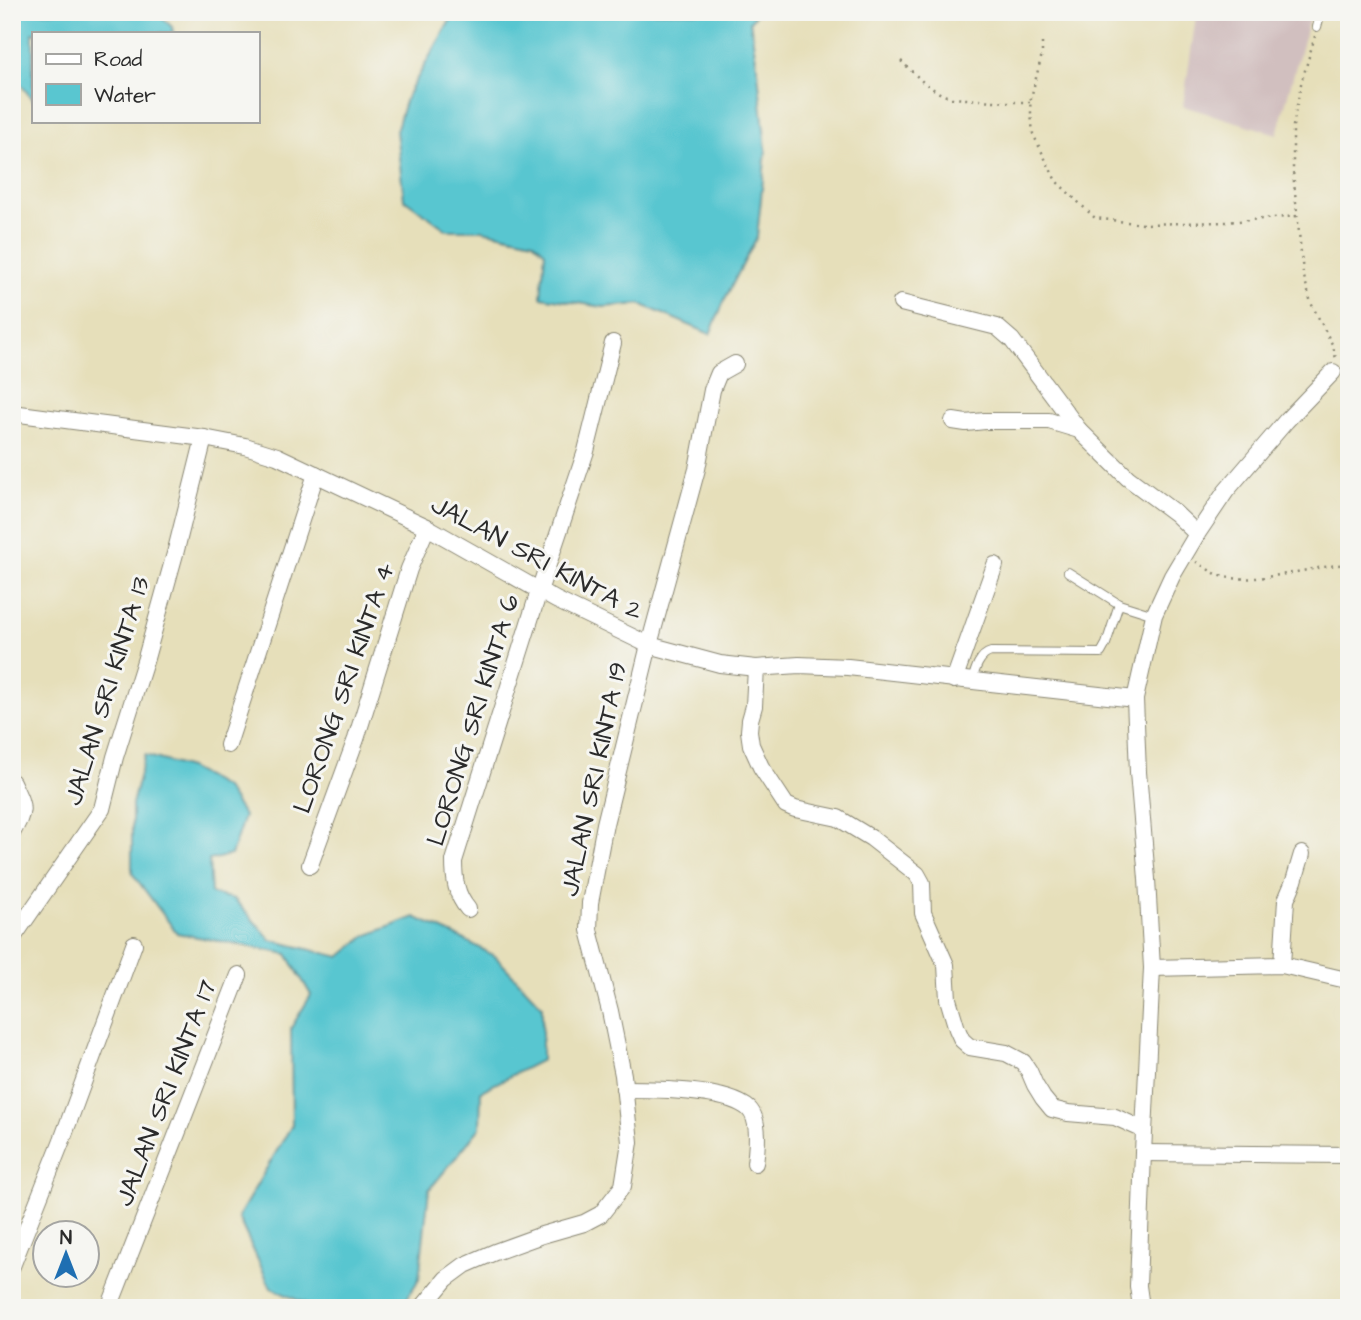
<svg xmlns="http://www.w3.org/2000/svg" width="1361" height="1320" font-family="'Architects Daughter',sans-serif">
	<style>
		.industrial { fill: #d1bfbf }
		.water { fill: #59c6d0; stroke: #42787e; stroke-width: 2 }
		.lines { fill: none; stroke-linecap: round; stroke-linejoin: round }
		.lane-casing { stroke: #888572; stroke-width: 10 }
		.street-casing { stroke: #888572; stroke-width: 18 }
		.path { stroke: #888572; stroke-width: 2.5; stroke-dasharray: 2 5; stroke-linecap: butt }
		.lane { stroke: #fff; stroke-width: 8 }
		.street { stroke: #fff; stroke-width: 16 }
		.labels { text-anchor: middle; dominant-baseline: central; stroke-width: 6; stroke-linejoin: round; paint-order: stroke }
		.street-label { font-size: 26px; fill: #2b2b2b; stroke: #f6f6f2 }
	</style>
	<rect width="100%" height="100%" fill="#f6f6f2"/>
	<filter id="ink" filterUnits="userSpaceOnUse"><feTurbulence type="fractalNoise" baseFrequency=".0143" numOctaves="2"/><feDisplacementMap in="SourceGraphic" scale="14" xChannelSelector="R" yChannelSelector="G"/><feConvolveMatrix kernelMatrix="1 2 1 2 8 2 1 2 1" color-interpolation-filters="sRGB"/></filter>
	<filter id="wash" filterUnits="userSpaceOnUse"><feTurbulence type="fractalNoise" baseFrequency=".00686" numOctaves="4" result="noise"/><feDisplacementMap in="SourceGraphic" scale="28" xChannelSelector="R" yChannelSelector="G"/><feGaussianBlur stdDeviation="1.57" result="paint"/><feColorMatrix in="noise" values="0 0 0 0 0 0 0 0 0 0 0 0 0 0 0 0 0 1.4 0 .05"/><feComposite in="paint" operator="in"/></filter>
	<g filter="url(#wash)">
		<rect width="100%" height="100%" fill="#e6dfba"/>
		<path class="industrial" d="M1183,12H1311L1277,134L1183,106L1196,17Z"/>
		<g class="water">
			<path d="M12,12H156L172,27L173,33H33V100L12,73Z"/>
			<path d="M455,12H758L750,21L758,72L766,150L757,237L726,297L710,334L640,304L603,307L541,297L545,252L533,241L482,230H447L404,199L396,131L406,98Z"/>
			<path d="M145,755L189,768L225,788L244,816L231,855L209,860L211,894L234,899L271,940L340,957L365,936L415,917L463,939L495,956L542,1006V1060L481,1091L480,1128L429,1190L419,1279L401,1308H315L271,1288L238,1217L292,1125L291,1028L311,995L287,954L177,933L132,873V804Z"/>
		</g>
	</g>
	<g filter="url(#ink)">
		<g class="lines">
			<g class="lane-casing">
				<g id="lane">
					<path d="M1317,27L1321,12"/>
					<path d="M1119,604L1154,615"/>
					<path d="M972,681C975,670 979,655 991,652L1101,653L1106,644L1119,604L1068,572"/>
				</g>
			</g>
			<g class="street-casing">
				<g id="street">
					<path d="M901,303L997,327L1012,340L1079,430"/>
					<path d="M12,413L204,438L245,446L277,456L427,527L556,600L649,645L720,664L756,668L799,665L848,667L1135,699"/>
					<path d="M953,421L966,423L985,421H1049L1079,430L1128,478L1175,513L1197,534L1172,576L1154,615L1135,699L1138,772L1147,879L1152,968L1143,1153L1138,1286L1140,1300L1143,1308"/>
					<path d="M1197,534L1226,491L1286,421L1333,372"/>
					<path d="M756,668L754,706L750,720L749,731L751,745L761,767L786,805L795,809L838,818L871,838L917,874L922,883L923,913L946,965L948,999L957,1029L962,1040L970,1047L1006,1053L1023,1062L1029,1071L1035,1085L1043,1098L1052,1109L1068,1113L1115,1117L1144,1130"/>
					<path d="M954,680L995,565"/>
					<path d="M228,745L316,474"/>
					<path d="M12,782C24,808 26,808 12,833"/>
					<path d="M310,865L356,739L409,569L427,527"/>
					<path d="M468,909C456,895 454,879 454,861L539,591L586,451L613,343"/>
					<path d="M12,939L102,809L115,757L146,658L176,550L204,438"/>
					<path d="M1282,965L1286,900L1294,881L1302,854"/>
					<path d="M1152,968L1282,965L1342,979L1349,978"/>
					<path d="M624,1089C653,1089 727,1089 749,1109C760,1120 757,1148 755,1163"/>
					<path d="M1143,1153L1349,1155"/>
					<path d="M12,1266L62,1140L134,944"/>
					<path d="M109,1308L239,975"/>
					<path d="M422,1308L446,1279L465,1265L495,1252L542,1235L584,1223L601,1214L623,1186L630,1142L623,1075L610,1011L589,930L590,903L605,824L649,645L697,469L712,390L719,373L735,364"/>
				</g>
			</g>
			<g class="path">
				<path d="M1315,36L1301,84L1293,126V172L1303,273L1311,303L1333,346L1336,359"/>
				<path d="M1042,43V54L1030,102L1033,134L1056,181L1095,218L1143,224L1226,222L1298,216"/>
				<path d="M901,61L924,83L941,94L952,98L1008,102H1030"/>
				<path d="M1196,562C1205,567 1215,575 1225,577C1260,584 1312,566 1349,564"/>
			</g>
			<use href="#lane" class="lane"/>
			<use href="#street" class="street"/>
		</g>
	</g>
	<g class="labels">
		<g class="street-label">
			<text transform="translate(537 558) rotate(28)">JALAN SRI KINTA 2</text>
			<text transform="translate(344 688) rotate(-71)">LORONG SRI KINTA 4</text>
			<text transform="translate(107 691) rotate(-73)">JALAN SRI KINTA 13</text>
			<text transform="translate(473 720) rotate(-73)">LORONG SRI KINTA 6</text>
			<text transform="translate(594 779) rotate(-78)">JALAN SRI KINTA 19</text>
			<text transform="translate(166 1093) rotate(-69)">JALAN SRI KINTA 17</text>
		</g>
	</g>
	<rect width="1361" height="1320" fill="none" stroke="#f6f6f2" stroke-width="42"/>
	<rect x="32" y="32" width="228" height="91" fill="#f6f6f2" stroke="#a5a5a2" stroke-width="2"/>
	<rect x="46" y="54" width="35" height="10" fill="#ffffff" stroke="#a5a5a2" stroke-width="2"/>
	<text x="94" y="66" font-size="21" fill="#2b2b2b">Road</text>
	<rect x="46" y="84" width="35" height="21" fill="#59c6d0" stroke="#a5a5a2" stroke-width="2"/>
	<text x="94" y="102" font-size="21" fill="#2b2b2b">Water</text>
	<g transform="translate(66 1254)"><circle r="33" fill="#f6f6f2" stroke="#a5a5a2" stroke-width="2"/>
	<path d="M0-5L12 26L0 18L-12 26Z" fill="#1f6fb2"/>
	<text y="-10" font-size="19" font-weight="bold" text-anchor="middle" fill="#2b2b2b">N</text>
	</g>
</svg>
